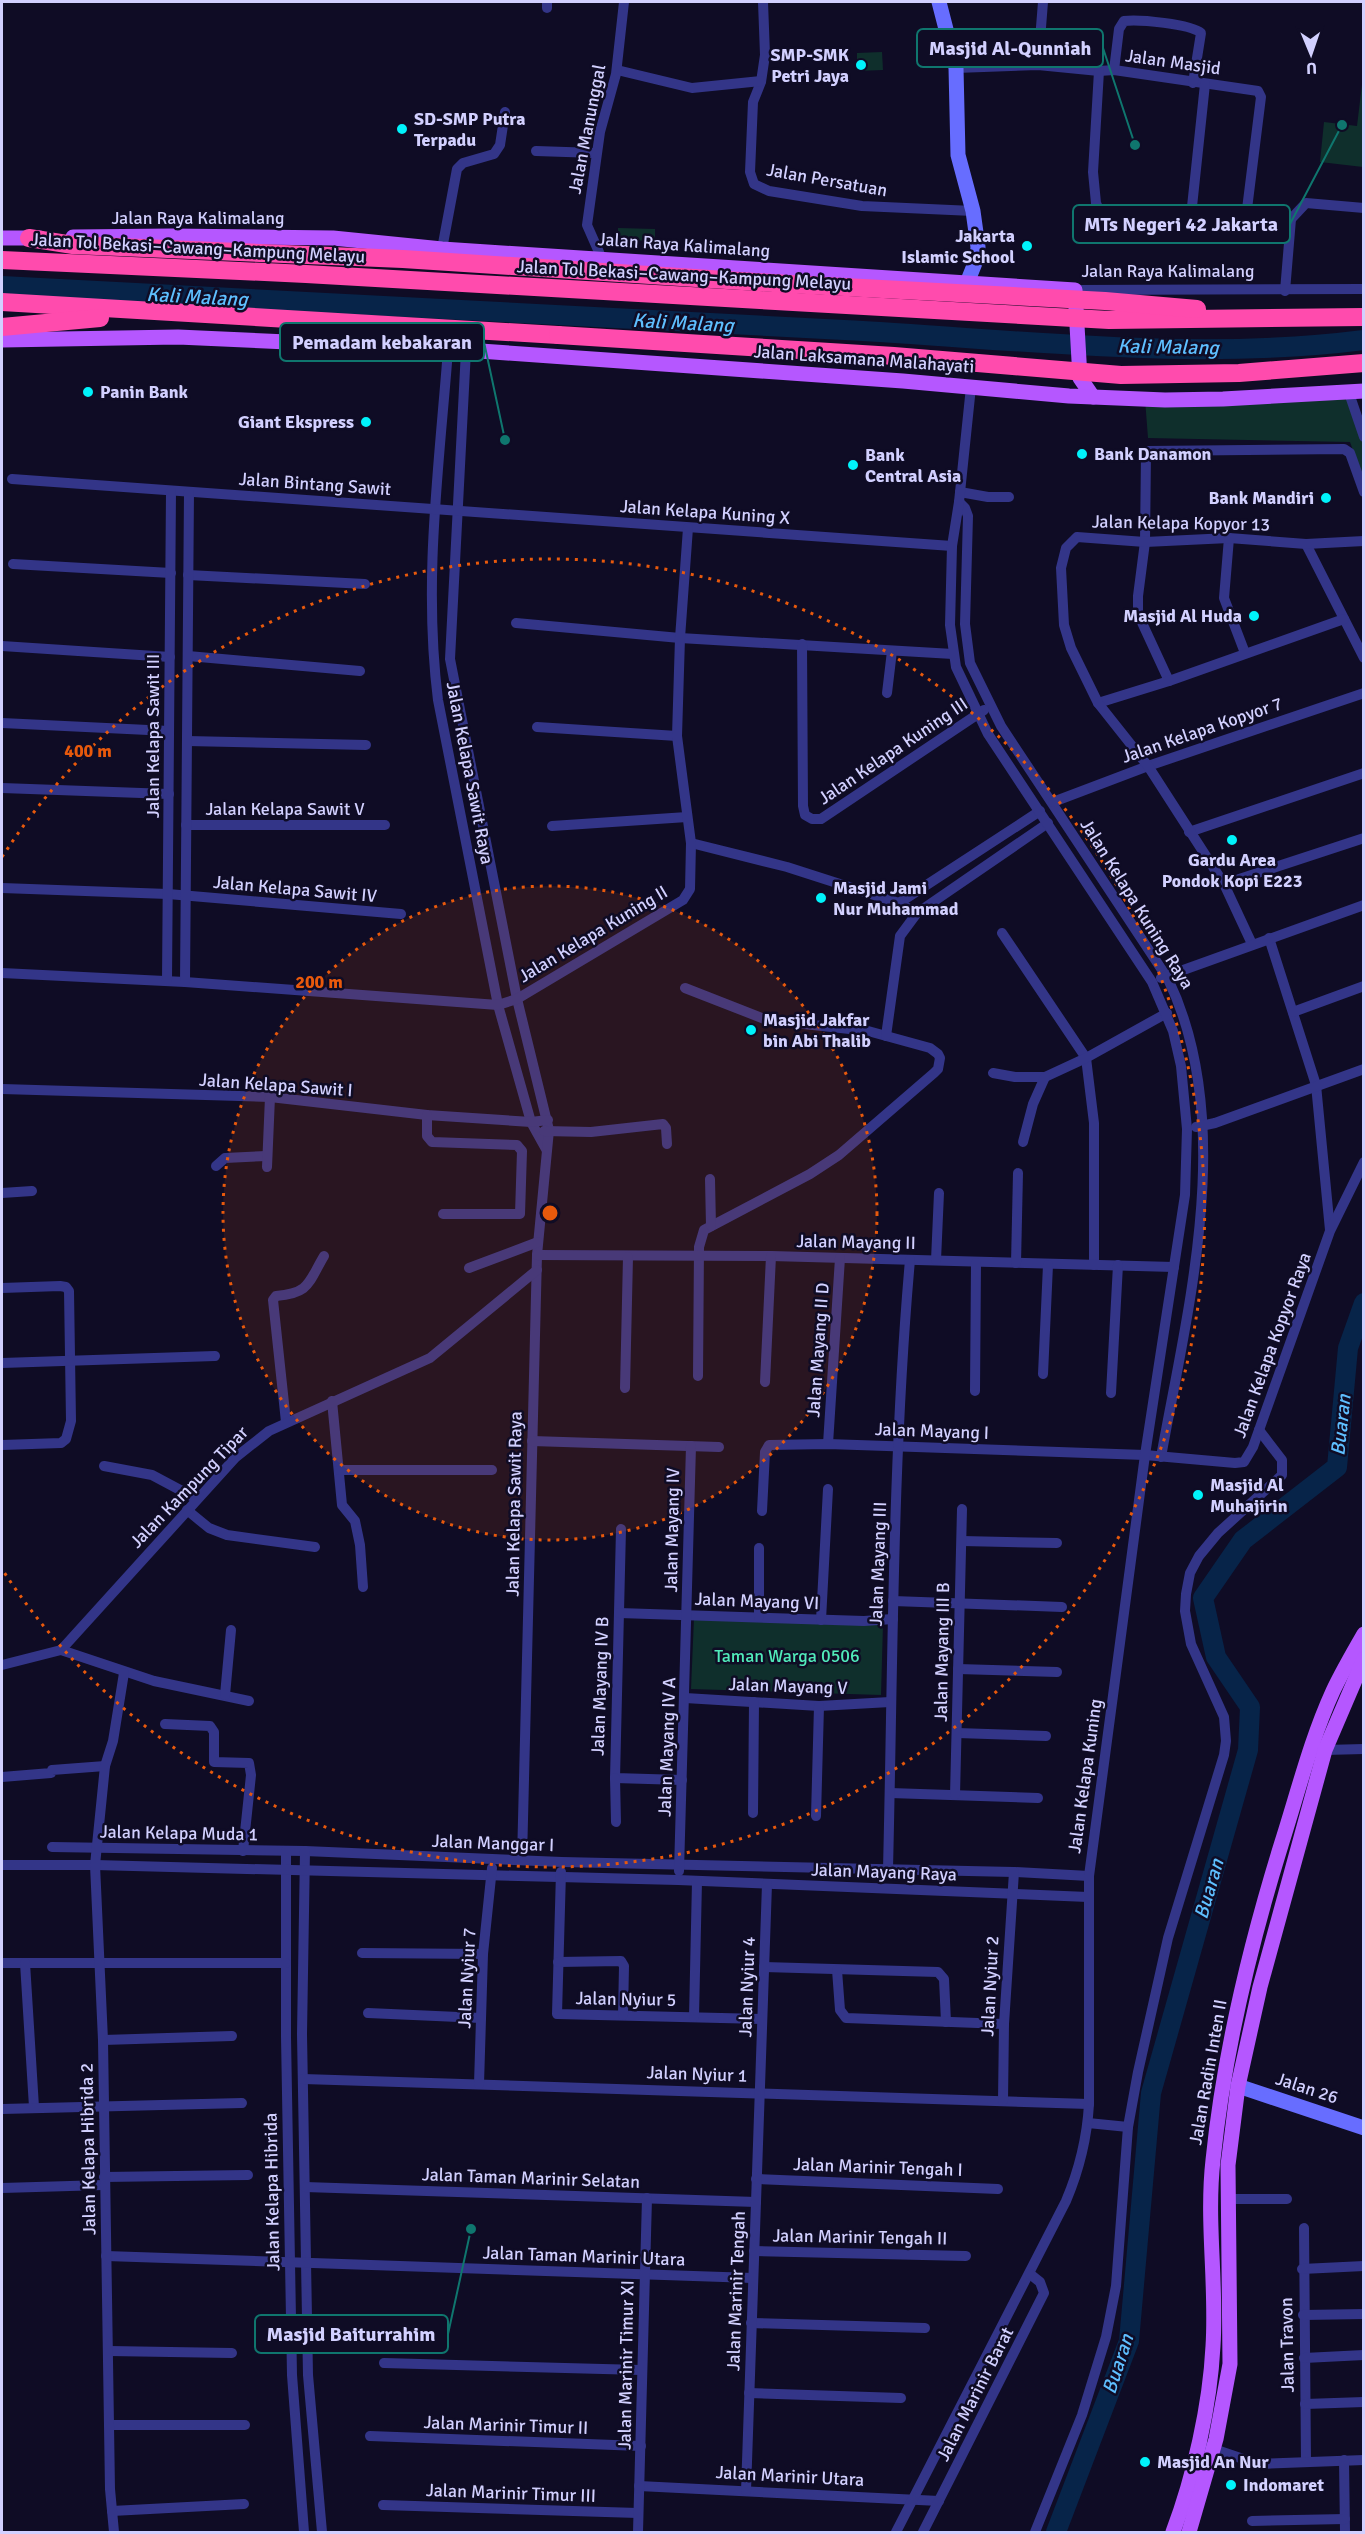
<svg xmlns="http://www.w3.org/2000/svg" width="1365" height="2534" font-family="Signika,sans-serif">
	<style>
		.green { fill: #0f2f2c }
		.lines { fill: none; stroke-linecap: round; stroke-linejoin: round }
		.river { stroke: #072449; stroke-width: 20 }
		.street { stroke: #333588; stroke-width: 10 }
		.secondary { stroke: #676dff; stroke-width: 15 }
		.primary { stroke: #b557ff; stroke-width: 15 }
		.highway { stroke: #ff4bad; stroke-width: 18 }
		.highway-bridge { stroke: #ff4bad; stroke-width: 18 }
		.ring { fill: none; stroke: #e8590c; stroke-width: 3; stroke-dasharray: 3 6 }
		.poi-dot { fill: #00f3fb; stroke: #0f0c25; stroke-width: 2 }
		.labels { text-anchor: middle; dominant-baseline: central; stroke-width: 5; stroke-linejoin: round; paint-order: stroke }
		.poi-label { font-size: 18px; font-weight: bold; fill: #d2d0ff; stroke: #0f0c25; text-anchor: start }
		.street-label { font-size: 18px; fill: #d2d0ff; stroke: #0f0c25 }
		.park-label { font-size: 18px; fill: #51eaba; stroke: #0f0c25 }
		.water-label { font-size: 20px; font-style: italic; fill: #5ebfff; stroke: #0f0c25 }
		.centre { fill: #e8590c; stroke: #0f0c25; stroke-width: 3 }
		.ring-label { font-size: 18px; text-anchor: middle; font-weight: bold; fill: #e8590c; stroke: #0f0c25; stroke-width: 5; stroke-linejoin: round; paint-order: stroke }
		.leader { fill: none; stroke: #0f766e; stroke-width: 2 }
		.callout-dot { fill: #0f766e; stroke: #0f0c25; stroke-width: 2 }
		.callout { fill: #0f0c25; stroke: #0f766e; stroke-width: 2 }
		.callout-label { font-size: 20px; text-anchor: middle; font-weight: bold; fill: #d2d0ff }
	</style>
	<rect width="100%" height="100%" fill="#0f0c25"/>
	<g class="green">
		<path d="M882,52L883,70L857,71V53Z"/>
		<path d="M1363,76V167L1320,162L1324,122L1357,126Z"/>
		<path d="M618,228L655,229V241L618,240Z"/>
		<path d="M1349,393L1363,437V478L1350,442L1148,438L1145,399Z"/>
		<path d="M694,1618L883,1624L881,1695L691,1689Z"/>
	</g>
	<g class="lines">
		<g class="river">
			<path d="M2,286C282,300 563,315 844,330C1016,339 1191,362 1364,340"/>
			<path d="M1056,2532L1129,2341L1151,2093L1248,1750L1250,1707L1216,1657L1203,1598L1243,1540L1337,1467L1348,1348L1364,1303"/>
		</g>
		<g class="street">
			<path d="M763,2L765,55L761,82L753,102L750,172L754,184L769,191L862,206L973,211"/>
			<path d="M547,8V2"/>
			<path d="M1038,65L1043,2"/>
			<path d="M956,68L1038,65L1099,71L1114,70L1258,91L1261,97L1246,217"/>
			<path d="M617,70L692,88L761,81"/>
			<path d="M1114,70L1119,29L1124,21C1138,19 1191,24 1201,33L1193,83"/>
			<path d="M1099,71L1093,172L1096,203L1099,210L1111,215"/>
			<path d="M1205,84L1191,216L1291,219"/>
			<path d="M536,151L596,153"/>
			<path d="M442,249L457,169L463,163L494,154L500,145L505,112"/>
			<path d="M602,259L587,225L600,132L616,74L624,2"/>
			<path d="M1075,290L1364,289"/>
			<path d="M1285,291L1291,219L1306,203L1364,208"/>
			<path d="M448,350C439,468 423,581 438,700L498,1005L531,1122L546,1149"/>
			<path d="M466,350L450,659L517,999L549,1130L537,1255L522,1860"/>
			<path d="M1349,393L1364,437"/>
			<path d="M12,479L952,546"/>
			<path d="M960,492L988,497H1009"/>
			<path d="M959,502L965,508L968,516L965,624L970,663L1001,726L1168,979C1237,1122 1188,1307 1161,1457"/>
			<path d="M1229,538L1224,598L1245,653"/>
			<path d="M1306,544L1364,658"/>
			<path d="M13,564L171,573"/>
			<path d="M188,575L365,584"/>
			<path d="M516,623L680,638L953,654"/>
			<path d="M802,644L803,806L805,815L812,819H821L984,710"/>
			<path d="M2,646L170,657"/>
			<path d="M188,656L360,671"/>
			<path d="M1169,681L1138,614V596L1145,542L1146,453L1148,451L1344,449L1350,453L1364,492"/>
			<path d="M887,693L892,651"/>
			<path d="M1098,703L1169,681L1344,619"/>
			<path d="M2,723L169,731"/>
			<path d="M537,727L677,736"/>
			<path d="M187,741L366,745"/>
			<path d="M2,788L169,794"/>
			<path d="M1053,802L1148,766L1364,693"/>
			<path d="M186,825H385"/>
			<path d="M552,826L687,817"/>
			<path d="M1189,832L1364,773"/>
			<path d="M691,843L787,867L899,903L917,913"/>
			<path d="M1224,884L1364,838"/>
			<path d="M2,888L168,894L401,914"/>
			<path d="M899,903L1040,811"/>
			<path d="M1002,933L1086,1058L1094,1123V1265"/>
			<path d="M1269,938L1316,1085L1330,1230"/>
			<path d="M1252,944L1224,884L1148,766L1098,703L1071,648L1064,625L1061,568L1066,548L1077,537L1145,542L1229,538L1306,544L1364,541"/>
			<path d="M2,973L185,982L498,1005L517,999L683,900L690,889L691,843L677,736L680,638L688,528"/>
			<path d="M1161,978L1364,905"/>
			<path d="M167,981L171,491"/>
			<path d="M185,982L189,492"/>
			<path d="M685,988L767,1020L868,1031L930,1048L938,1054L940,1058L938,1069L934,1073L839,1155L810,1174L704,1230L699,1247L698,1376"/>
			<path d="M1293,1012L1364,986"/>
			<path d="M886,1036L900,936L917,913L1048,823"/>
			<path d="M993,1073L1015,1077H1045L1086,1058L1167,1013"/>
			<path d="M2,1089L270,1097L427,1115L531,1122L548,1120"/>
			<path d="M427,1115V1136L432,1142L517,1145L522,1151L520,1214H443"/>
			<path d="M1196,1127L1215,1123L1364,1069"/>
			<path d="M544,1131L591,1132L663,1124L666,1128L667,1144"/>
			<path d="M1023,1142L1033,1104L1045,1077"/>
			<path d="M216,1166L225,1158L267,1156"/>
			<path d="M267,1167L270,1097"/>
			<path d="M710,1179L711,1226"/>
			<path d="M2,1193L32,1191"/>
			<path d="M537,1255L771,1256L1174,1267"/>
			<path d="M936,1260L939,1193"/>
			<path d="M1016,1263L1018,1173"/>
			<path d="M469,1268L538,1242"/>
			<path d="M2,1288L60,1286L66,1287L69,1291L71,1421L66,1439L61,1443L2,1445"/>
			<path d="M2,1363L215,1356"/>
			<path d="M1043,1374L1048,1265"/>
			<path d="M765,1382L771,1256"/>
			<path d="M625,1388L628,1257"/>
			<path d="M975,1391L976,1263"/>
			<path d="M1111,1393L1118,1265"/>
			<path d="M332,1401L342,1505L355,1521L360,1545L363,1587"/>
			<path d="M286,1422L273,1300L276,1296C310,1293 308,1283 324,1256"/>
			<path d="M532,1441L719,1447"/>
			<path d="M828,1444L840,1258"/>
			<path d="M104,1466L152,1475L197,1499"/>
			<path d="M339,1470H492"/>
			<path d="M187,1510L209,1528L227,1535L315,1547"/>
			<path d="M762,1511L765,1452L769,1445L828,1444L1145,1455L1235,1463L1244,1462L1253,1447L1330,1231L1364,1162"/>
			<path d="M621,1529L615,1778L682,1780"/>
			<path d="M962,1541L1057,1543"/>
			<path d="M893,1601L1062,1607"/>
			<path d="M619,1613L864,1621L893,1619"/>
			<path d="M759,1617V1548"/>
			<path d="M821,1620L828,1489"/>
			<path d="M61,1650L154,1681L249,1701"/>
			<path d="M2,1665L61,1650L236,1457L269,1431L430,1358L537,1270"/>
			<path d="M958,1669L1057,1672"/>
			<path d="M225,1695L231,1630"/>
			<path d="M685,1698L819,1706L890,1702"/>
			<path d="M165,1724L210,1726L214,1732V1762L249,1763L251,1775L243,1851"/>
			<path d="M957,1733L1046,1736"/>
			<path d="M1325,1750L1364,1749"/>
			<path d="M2,1777L51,1773L52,1770L105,1766"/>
			<path d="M615,1778L616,1822"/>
			<path d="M890,1793L1038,1798"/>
			<path d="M955,1795L962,1509"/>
			<path d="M753,1813L754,1702"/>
			<path d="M816,1816L819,1706"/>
			<path d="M52,1847L305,1851L562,1862L1014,1872L1089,1876"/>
			<path d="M286,1851V2037L292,2375L304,2532"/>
			<path d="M305,1851L302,2034L308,2375L322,2532"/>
			<path d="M2,1865H95L678,1880L1088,1897"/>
			<path d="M888,1869C893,1666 892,1462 910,1260"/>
			<path d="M679,1871L691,1446"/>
			<path d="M561,1872L557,2014L762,2019"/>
			<path d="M362,1953L483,1954"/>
			<path d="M558,1962L621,1961L624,1966L623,2015"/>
			<path d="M2,1963H286"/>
			<path d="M25,1963L34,2107"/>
			<path d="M764,1967L938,1972L944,1979L946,2022"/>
			<path d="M837,1970L840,2010L846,2018L1004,2024"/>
			<path d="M368,2013L481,2018"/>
			<path d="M694,2017L697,1881"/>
			<path d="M103,2040L232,2036"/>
			<path d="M303,2079L1089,2104"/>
			<path d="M479,2084L483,1954L492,1868"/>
			<path d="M1003,2101L1004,2024L1014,1872"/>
			<path d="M2,2109L242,2103"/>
			<path d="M1088,2123L1128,2127"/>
			<path d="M104,2177L248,2175"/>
			<path d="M756,2179L998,2189"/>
			<path d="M305,2187L756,2202"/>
			<path d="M2,2188L104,2185"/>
			<path d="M1228,2199H1287"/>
			<path d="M1304,2228L1306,2462"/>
			<path d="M754,2251L966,2256"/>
			<path d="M106,2256L753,2278"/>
			<path d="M1302,2269L1364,2266"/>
			<path d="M1303,2315L1364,2314"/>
			<path d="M751,2323L925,2328"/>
			<path d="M109,2351L232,2353"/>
			<path d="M1304,2358L1364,2355"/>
			<path d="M384,2363L641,2370"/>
			<path d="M749,2393L901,2398"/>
			<path d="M1305,2404L1364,2402"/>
			<path d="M110,2425H245"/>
			<path d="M370,2436L641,2446"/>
			<path d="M1208,2447L1258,2464L1364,2460"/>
			<path d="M1344,2460L1345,2532"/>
			<path d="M639,2486L939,2501"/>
			<path d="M746,2491L767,1884"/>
			<path d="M383,2505L638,2513"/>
			<path d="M112,2511L244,2504"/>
			<path d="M1252,2521L1345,2519"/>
			<path d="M114,2532L110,2489L103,2040L95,1865L105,1766L113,1741L124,1673"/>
			<path d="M638,2532L647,2198"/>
			<path d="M896,2532L1066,2201C1080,2168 1087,2139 1089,2104V1876L1145,1455L1185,1195L1187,1129L1181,1066L1173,1031L1152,982L988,734L956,667L950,625L952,546L959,502L971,387"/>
			<path d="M923,2532L1044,2293L1040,2282L1030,2274"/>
			<path d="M1035,2532L1082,2415L1106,2337L1116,2286L1128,2127L1138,2072L1168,1938L1224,1755L1226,1741L1224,1717L1191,1644L1185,1611L1186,1594L1190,1573L1199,1556L1218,1533L1282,1475V1460L1259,1430"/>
		</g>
		<g class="secondary">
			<path d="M939,2L956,68L958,155L973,211L978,247L977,258L967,283"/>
			<path d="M1238,2086L1364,2128"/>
		</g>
		<g class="primary">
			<path d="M73,237L172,236L333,238L442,249L1075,290L1080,378L1093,397"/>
			<path d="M2,238H40"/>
			<path d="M2,340L178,337L466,350L903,381L1069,396L1165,400L1223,399L1364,391"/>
			<path d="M1173,2532C1194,2476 1210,2406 1213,2346C1217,2284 1206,2222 1213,2160C1224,2052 1250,1945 1282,1842C1298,1792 1311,1739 1333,1691C1342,1672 1353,1653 1364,1634"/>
			<path d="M1189,2532L1216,2439L1230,2364L1228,2165L1238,2086L1260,1987L1325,1750L1364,1659"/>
		</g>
		<g class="highway">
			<path d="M29,238L73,245L403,259L788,284"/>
			<path d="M2,302L558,335"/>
			<path d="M2,327L100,318"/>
		</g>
		<g class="highway-bridge">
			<path d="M2,260L306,274L1109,320L1364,317"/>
			<path d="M788,284L1105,301L1197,309"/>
			<path d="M558,335L894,356L1121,375L1239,373L1364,363"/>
		</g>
	</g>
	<circle cx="550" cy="1213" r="327" fill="#e8590c" fill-opacity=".12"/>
	<g class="ring">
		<circle cx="550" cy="1213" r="327"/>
		<path d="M2 857A654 654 0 1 1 2 1569"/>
	</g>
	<g class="poi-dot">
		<circle cx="861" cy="65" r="6"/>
		<circle cx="402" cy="129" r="6"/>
		<circle cx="1027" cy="246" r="6"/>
		<circle cx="88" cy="392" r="6"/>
		<circle cx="366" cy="422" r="6"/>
		<circle cx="1082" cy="454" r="6"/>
		<circle cx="853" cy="465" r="6"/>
		<circle cx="1326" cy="498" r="6"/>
		<circle cx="1254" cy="616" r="6"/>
		<circle cx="1232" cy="840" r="6"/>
		<circle cx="821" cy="898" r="6"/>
		<circle cx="751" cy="1030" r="6"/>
		<circle cx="1198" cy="1495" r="6"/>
		<circle cx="1145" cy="2462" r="6"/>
		<circle cx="1231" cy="2485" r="6"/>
	</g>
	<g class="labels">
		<g class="poi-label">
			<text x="849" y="55" text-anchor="end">SMP-SMK<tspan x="849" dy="21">Petri Jaya</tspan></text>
			<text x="414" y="119">SD-SMP Putra<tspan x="414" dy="21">Terpadu</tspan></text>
			<text x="1015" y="236" text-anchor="end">Jakarta<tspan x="1015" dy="21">Islamic School</tspan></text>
			<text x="100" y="392">Panin Bank</text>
			<text x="354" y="422" text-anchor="end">Giant Ekspress</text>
			<text x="1094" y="454">Bank Danamon</text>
			<text x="865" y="455">Bank<tspan x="865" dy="21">Central Asia</tspan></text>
			<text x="1314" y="498" text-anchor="end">Bank Mandiri</text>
			<text x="1242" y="616" text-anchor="end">Masjid Al Huda</text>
			<text x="1232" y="860" text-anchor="middle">Gardu Area<tspan x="1232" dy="21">Pondok Kopi E223</tspan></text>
			<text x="833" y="888">Masjid Jami<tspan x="833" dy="21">Nur Muhammad</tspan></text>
			<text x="763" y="1020">Masjid Jakfar<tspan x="763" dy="21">bin Abi Thalib</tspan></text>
			<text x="1210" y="1485">Masjid Al<tspan x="1210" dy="21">Muhajirin</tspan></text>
			<text x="1157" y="2462">Masjid An Nur</text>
			<text x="1243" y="2485">Indomaret</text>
		</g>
		<g class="street-label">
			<text transform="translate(1173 62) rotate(8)">Jalan Masjid</text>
			<text transform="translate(587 129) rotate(-79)">Jalan Manunggal</text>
			<text transform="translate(827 180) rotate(10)">Jalan Persatuan</text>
			<text x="198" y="218">Jalan Raya Kalimalang</text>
			<text transform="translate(684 245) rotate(4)">Jalan Raya Kalimalang</text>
			<text transform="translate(198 248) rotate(3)">Jalan Tol Bekasi–Cawang–Kampung Melayu</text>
			<text x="1168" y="271">Jalan Raya Kalimalang</text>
			<text transform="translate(684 275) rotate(3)">Jalan Tol Bekasi–Cawang–Kampung Melayu</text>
			<text transform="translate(864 359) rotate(4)">Jalan Laksamana Malahayati</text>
			<text transform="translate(315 484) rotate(4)">Jalan Bintang Sawit</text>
			<text transform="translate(705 512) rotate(4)">Jalan Kelapa Kuning X</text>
			<text transform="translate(1181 523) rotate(1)">Jalan Kelapa Kopyor 13</text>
			<text transform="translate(1202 730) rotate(-19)">Jalan Kelapa Kopyor 7</text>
			<text transform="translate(153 736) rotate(-90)">Jalan Kelapa Sawit III</text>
			<text transform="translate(893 751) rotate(-34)">Jalan Kelapa Kuning III</text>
			<text transform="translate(470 773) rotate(79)">Jalan Kelapa Sawit Raya</text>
			<text x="285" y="809">Jalan Kelapa Sawit V</text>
			<text transform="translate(295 889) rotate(5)">Jalan Kelapa Sawit IV</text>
			<text transform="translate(1137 904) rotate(58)">Jalan Kelapa Kuning Raya</text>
			<text transform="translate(593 934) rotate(-31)">Jalan Kelapa Kuning II</text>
			<text transform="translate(276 1085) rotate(4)">Jalan Kelapa Sawit I</text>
			<text transform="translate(856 1242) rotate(1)">Jalan Mayang II</text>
			<text transform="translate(1272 1345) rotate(-70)">Jalan Kelapa Kopyor Raya</text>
			<text transform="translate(818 1350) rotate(-86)">Jalan Mayang II D</text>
			<text transform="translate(932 1431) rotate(2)">Jalan Mayang I</text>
			<text transform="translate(189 1487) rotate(-46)">Jalan Kampung Tipar</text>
			<text transform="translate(514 1504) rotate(-89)">Jalan Kelapa Sawit Raya</text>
			<text transform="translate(672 1530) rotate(-89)">Jalan Mayang IV</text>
			<text transform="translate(878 1564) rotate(-88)">Jalan Mayang III</text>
			<text transform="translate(757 1601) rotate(2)">Jalan Mayang VI</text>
			<text transform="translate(942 1652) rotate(-89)">Jalan Mayang III B</text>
			<text transform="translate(600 1686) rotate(-88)">Jalan Mayang IV B</text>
			<text transform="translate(788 1686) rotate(2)">Jalan Mayang V</text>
			<text transform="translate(667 1747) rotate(-88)">Jalan Mayang IV A</text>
			<text transform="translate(1085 1776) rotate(-82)">Jalan Kelapa Kuning</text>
			<text transform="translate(179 1833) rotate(1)">Jalan Kelapa Muda 1</text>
			<text transform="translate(493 1843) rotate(2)">Jalan Manggar I</text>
			<text transform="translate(884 1872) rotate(2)">Jalan Mayang Raya</text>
			<text transform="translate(467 1978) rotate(-87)">Jalan Nyiur 7</text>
			<text transform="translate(990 1986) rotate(-87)">Jalan Nyiur 2</text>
			<text transform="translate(747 1987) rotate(-88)">Jalan Nyiur 4</text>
			<text transform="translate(626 1999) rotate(1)">Jalan Nyiur 5</text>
			<text transform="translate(1208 2072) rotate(-80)">Jalan Radin Inten II</text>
			<text transform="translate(697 2074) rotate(2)">Jalan Nyiur 1</text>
			<text transform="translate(1307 2088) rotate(18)">Jalan 26</text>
			<text transform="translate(88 2149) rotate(-91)">Jalan Kelapa Hibrida 2</text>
			<text transform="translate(878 2167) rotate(2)">Jalan Marinir Tengah I</text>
			<text transform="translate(531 2178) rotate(2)">Jalan Taman Marinir Selatan</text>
			<text transform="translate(272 2192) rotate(-91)">Jalan Kelapa Hibrida</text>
			<text transform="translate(860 2237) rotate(1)">Jalan Marinir Tengah II</text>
			<text transform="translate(584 2256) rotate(2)">Jalan Taman Marinir Utara</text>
			<text transform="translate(736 2291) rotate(-88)">Jalan Marinir Tengah</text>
			<text transform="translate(1287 2345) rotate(-91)">Jalan Travon</text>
			<text transform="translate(626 2365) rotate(-89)">Jalan Marinir Timur XI</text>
			<text transform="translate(975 2394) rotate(-63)">Jalan Marinir Barat</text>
			<text transform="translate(506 2425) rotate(2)">Jalan Marinir Timur II</text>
			<text transform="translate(790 2476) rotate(3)">Jalan Marinir Utara</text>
			<text transform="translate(511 2493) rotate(2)">Jalan Marinir Timur III</text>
		</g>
		<g class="park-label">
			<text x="787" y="1656">Taman Warga 0506</text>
		</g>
		<g class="water-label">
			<text transform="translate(197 297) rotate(3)">Kali Malang</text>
			<text transform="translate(683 323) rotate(3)">Kali Malang</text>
			<text transform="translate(1168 347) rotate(1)">Kali Malang</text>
			<text transform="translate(1341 1425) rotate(-84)">Buaran</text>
			<text transform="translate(1209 1889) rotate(-74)">Buaran</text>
			<text transform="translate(1118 2364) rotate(-72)">Buaran</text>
		</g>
	</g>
	<circle cx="550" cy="1213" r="9" class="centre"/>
	<g class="ring-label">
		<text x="88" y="757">400 m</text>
		<text x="319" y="988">200 m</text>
	</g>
	<path class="leader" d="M1135 145L1103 48M1342 125L1290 224M505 440L484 342M471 2229L448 2334"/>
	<g class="callout-dot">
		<circle cx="1135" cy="145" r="6"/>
		<circle cx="1342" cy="125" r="6"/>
		<circle cx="505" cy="440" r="6"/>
		<circle cx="471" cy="2229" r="6"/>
	</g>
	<g class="callout">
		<rect x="917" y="29" width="186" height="38" rx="6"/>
		<rect x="1073" y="205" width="217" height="38" rx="6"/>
		<rect x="280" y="323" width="204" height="38" rx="6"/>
		<rect x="255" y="2315" width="193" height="38" rx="6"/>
	</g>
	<g class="callout-label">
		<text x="1010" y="55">Masjid Al-Qunniah</text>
		<text x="1181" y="231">MTs Negeri 42 Jakarta</text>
		<text x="382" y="349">Pemadam kebakaran</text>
		<text x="351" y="2341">Masjid Baiturrahim</text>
	</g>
	<rect width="1365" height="2534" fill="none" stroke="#d2d0ff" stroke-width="6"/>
	<g transform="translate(1311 54) rotate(178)" stroke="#0f0c25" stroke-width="4.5" paint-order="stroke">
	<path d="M0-4.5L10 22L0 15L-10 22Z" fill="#d2d0ff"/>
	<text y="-9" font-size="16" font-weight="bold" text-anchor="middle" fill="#d2d0ff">U</text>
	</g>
</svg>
